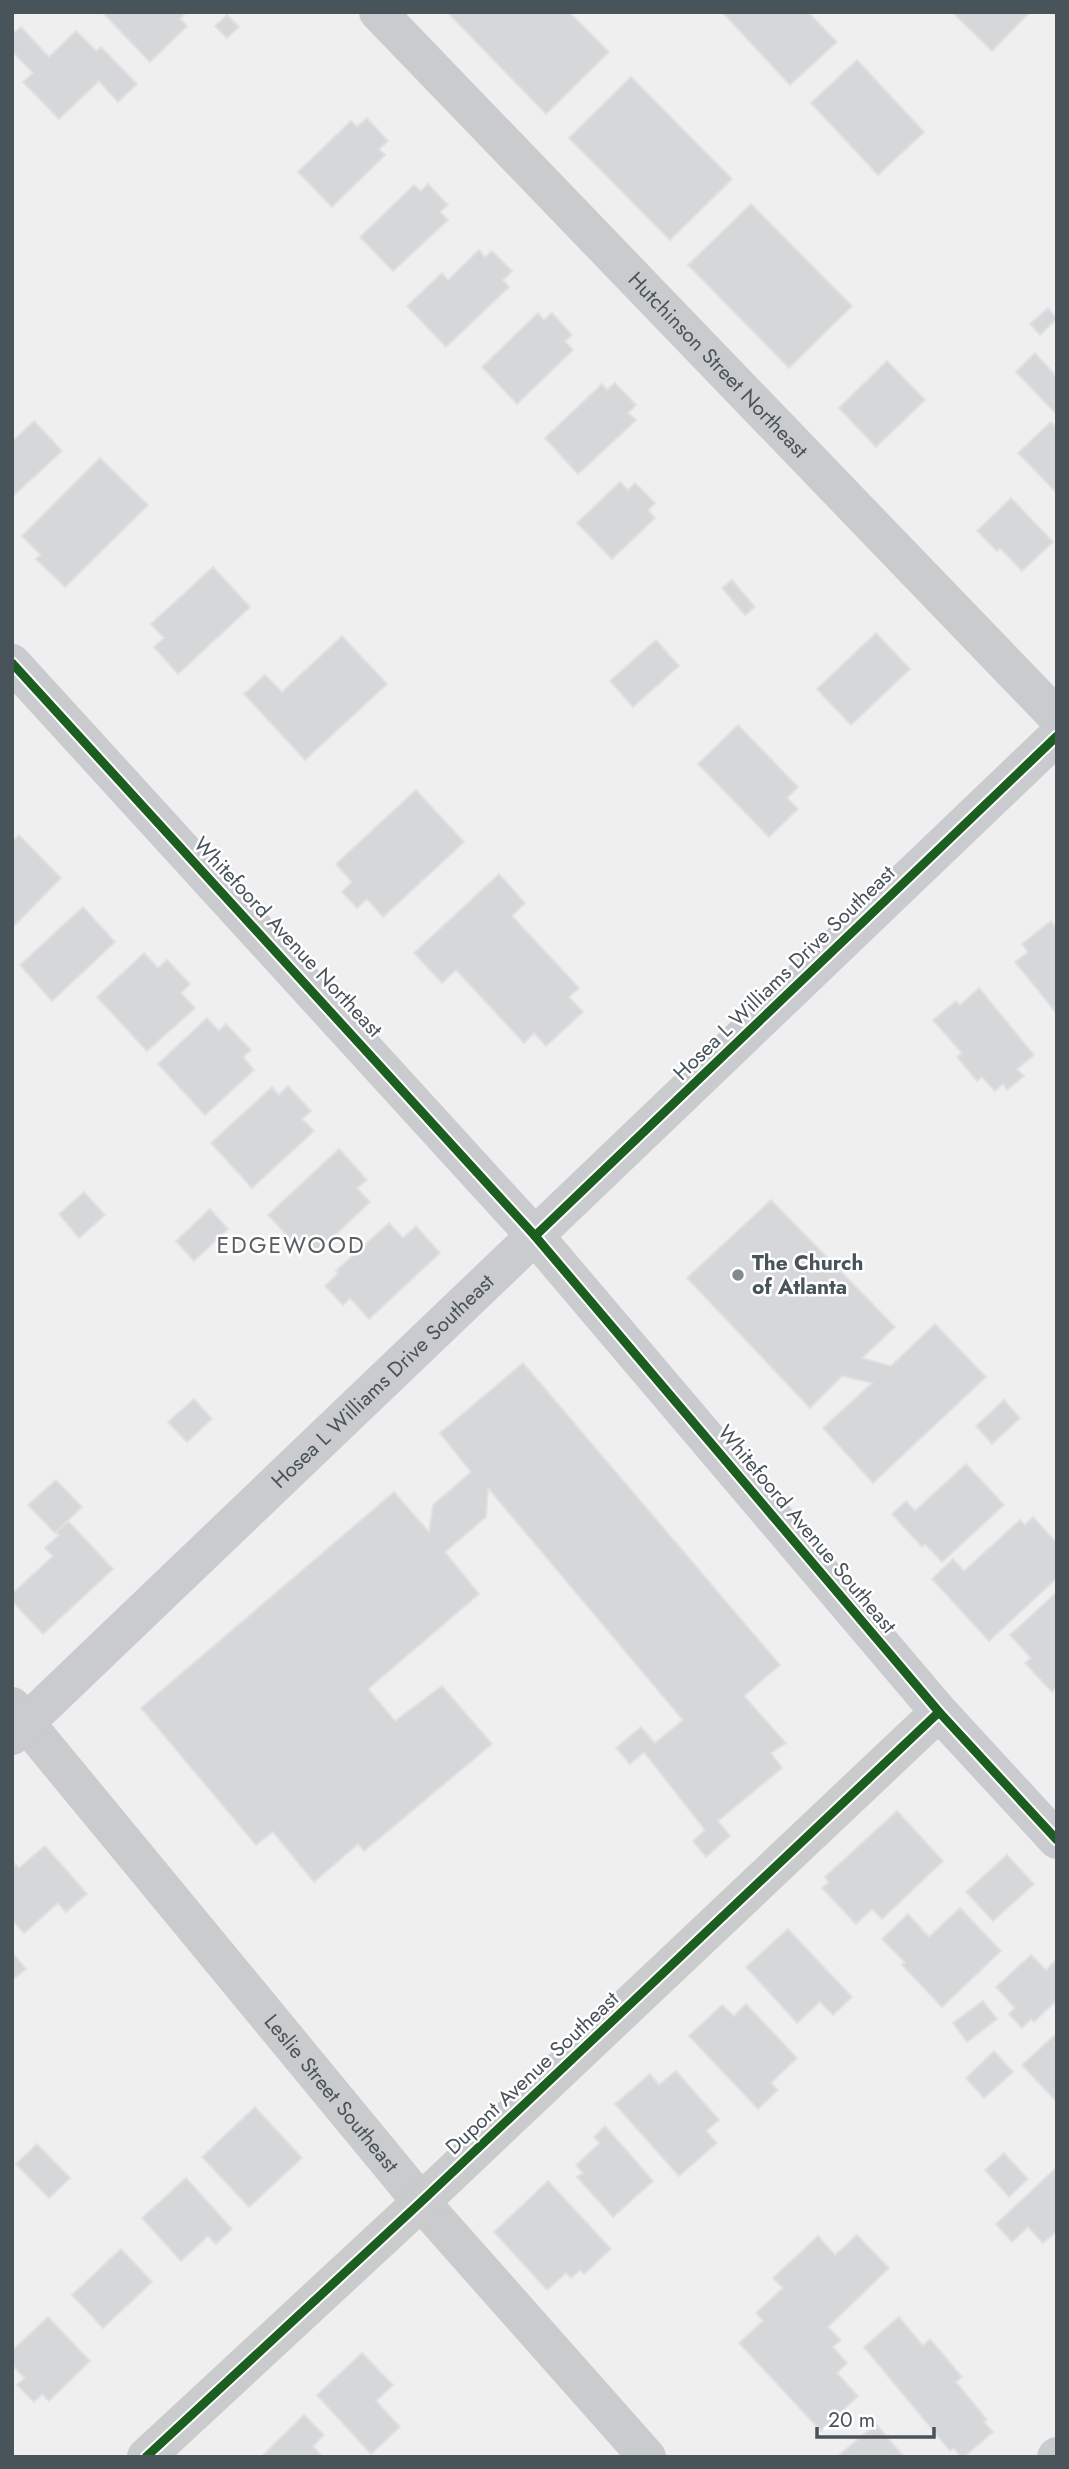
<svg xmlns="http://www.w3.org/2000/svg" width="1069" height="2469" font-family="Jost,sans-serif">
	<style>
		.building { fill: #d6d7d8; stroke: #e1e1e2; stroke-width: 2 }
		.lines { fill: none; stroke-linecap: round; stroke-linejoin: round }
		.street { stroke: #cacbcd; stroke-width: 38 }
		.secondary { stroke: #c9cbce; stroke-width: 38 }
		.cycleway-casing { stroke: #fff; stroke-width: 13 }
		.cycleway { stroke: #1b5e20; stroke-width: 9 }
		.poi-dot { fill: #838a8e; stroke: #fff; stroke-width: 2.5 }
		.labels { text-anchor: middle; dominant-baseline: central; stroke-width: 5; stroke-linejoin: round; paint-order: stroke }
		.street-label { font-size: 21px; fill: #48535a; stroke: #fff }
		.poi-label { font-size: 21px; font-weight: bold; fill: #48535a; stroke: #fff; text-anchor: start }
		.neighbourhood-label { font-size: 23px; letter-spacing: 2px; fill: #5b5f63; stroke: #fff }
	</style>
	<rect width="100%" height="100%" fill="#f0efef"/>
	<g class="building">
		<path d="M102,12H186L180,19L187,26L150,62Z"/>
		<path d="M447,12H569L609,52L546,114Z"/>
		<path d="M808,12L837,42L790,85L723,13Z"/>
		<path d="M952,12H1030L992,51Z"/>
		<path d="M227,15L239,27L227,38L215,26Z"/>
		<path d="M21,27L49,57L76,31L96,51L101,47L137,84L118,102L99,81L59,119L23,82L33,73L12,51V34Z"/>
		<path d="M857,60L924,132L878,175L811,103Z"/>
		<path d="M631,77L732,179L670,240L569,138Z"/>
		<path d="M367,118L388,141L379,149L385,155L332,207L298,172L351,121L357,127Z"/>
		<path d="M428,184L448,205L440,212L448,220L393,271L360,237L414,185L421,191Z"/>
		<path d="M751,204L852,306L789,368L688,265Z"/>
		<path d="M479,250L485,257L492,251L512,271L503,280L509,287L446,347L407,306L442,273L448,280Z"/>
		<path d="M1048,308L1057,319L1040,335L1030,324Z"/>
		<path d="M538,313L544,320L552,313L572,335L565,341L573,350L517,404L482,367Z"/>
		<path d="M1035,353L1057,377V415L1016,372Z"/>
		<path d="M887,361L925,400L876,447L839,408Z"/>
		<path d="M615,383L636,405L628,413L636,420L578,474L545,438L602,384L607,390Z"/>
		<path d="M34,421L62,451L12,497V442Z"/>
		<path d="M1051,422L1057,428V493L1018,453Z"/>
		<path d="M100,458L148,505L65,587L36,559L41,555L22,536Z"/>
		<path d="M620,482L628,490L635,483L655,503L648,510L655,518L612,559L577,523Z"/>
		<path d="M1011,498L1053,542L1022,571L1000,548L997,551L977,531Z"/>
		<path d="M213,567L250,607L178,674L154,647L164,638L151,624Z"/>
		<path d="M732,580L755,607L745,615L722,588Z"/>
		<path d="M876,633L910,669L851,725L817,689Z"/>
		<path d="M342,636L387,684L305,760L244,694L265,675L282,692Z"/>
		<path d="M656,640L679,666L633,707L610,681Z"/>
		<path d="M738,725L798,787L787,798L798,809L769,837L698,764Z"/>
		<path d="M416,790L464,842L383,917L367,899L357,908L342,892L352,882L336,864Z"/>
		<path d="M19,835L61,878L12,928V842Z"/>
		<path d="M499,874L525,903L512,916L579,988L569,997L583,1012L546,1046L534,1033L524,1043L456,970L442,983L414,953Z"/>
		<path d="M83,907L115,942L52,1001L20,965Z"/>
		<path d="M1051,921L1057,928V1014L1015,962L1028,952L1022,944Z"/>
		<path d="M144,953L158,968L167,960L190,984L181,993L195,1008L147,1051L97,997Z"/>
		<path d="M979,988L1034,1055L1017,1069L1024,1076L1007,1090L1003,1084L995,1091L982,1077L977,1081L957,1057L962,1053L933,1020L956,1001L960,1005Z"/>
		<path d="M207,1018L219,1031L226,1024L251,1050L243,1057L254,1070L205,1115L158,1064Z"/>
		<path d="M288,1086L311,1111L302,1119L314,1131L252,1188L211,1143L272,1087L279,1095Z"/>
		<path d="M339,1149L367,1180L357,1188L370,1202L317,1252L303,1237L296,1245L268,1215Z"/>
		<path d="M84,1192L105,1215L79,1238L59,1214Z"/>
		<path d="M771,1200L895,1327L862,1358L891,1366L935,1324L986,1377L873,1483L823,1428L872,1383L842,1376L810,1408L687,1278Z"/>
		<path d="M210,1209L228,1229L194,1261L176,1241Z"/>
		<path d="M389,1223L403,1238L416,1226L440,1253L369,1319L350,1298L343,1305L325,1286L338,1274L336,1271Z"/>
		<path d="M523,1363L780,1665L744,1696L786,1743L771,1753L782,1768L718,1821L730,1836L706,1857L693,1841L705,1830L644,1752L630,1764L616,1748L641,1727L655,1743L683,1720L488,1488L486,1517L445,1552L479,1594L368,1689L395,1721L442,1686L492,1744L364,1851L358,1844L314,1882L273,1832L256,1845L141,1708L394,1492L429,1532L433,1505L471,1472L440,1433Z"/>
		<path d="M194,1399L212,1419L187,1442L168,1422Z"/>
		<path d="M1004,1400L1020,1418L992,1444L976,1426Z"/>
		<path d="M966,1464L1004,1505L942,1562L925,1544L922,1547L892,1514L906,1501L915,1511Z"/>
		<path d="M56,1480L82,1507L55,1533L28,1505Z"/>
		<path d="M1033,1517L1057,1543V1578L989,1641L932,1579L953,1559L964,1571L1020,1520L1025,1525Z"/>
		<path d="M68,1521L113,1569L43,1634L12,1601V1594L53,1556L45,1548L59,1535L56,1532Z"/>
		<path d="M1057,1592V1687L1052,1692L1025,1663L1031,1658L1010,1635Z"/>
		<path d="M897,1811L943,1861L882,1919L872,1909L856,1924L822,1888L829,1882L825,1877Z"/>
		<path d="M45,1846L87,1894L66,1912L58,1903L24,1933L12,1920V1867L15,1864L19,1868Z"/>
		<path d="M1007,1855L1034,1884L993,1921L966,1892Z"/>
		<path d="M960,1908L1001,1951L942,2007L902,1965L905,1962L882,1939L908,1914L929,1937Z"/>
		<path d="M788,1929L852,1997L833,2015L820,2002L797,2023L746,1967Z"/>
		<path d="M12,1952L26,1969L12,1980Z"/>
		<path d="M1031,1955L1046,1970L1055,1961L1057,1963V2000L1034,2022L1031,2019L1022,2028L1009,2014L1015,2008L996,1987Z"/>
		<path d="M983,2001L997,2019L967,2042L953,2023Z"/>
		<path d="M746,2004L797,2058L771,2083L778,2090L758,2109L689,2036L722,2005L734,2016Z"/>
		<path d="M1057,2033V2102L1022,2065Z"/>
		<path d="M994,2051L1013,2072L984,2098L966,2078Z"/>
		<path d="M676,2071L719,2120L706,2131L717,2143L679,2176L615,2104L650,2074L659,2085Z"/>
		<path d="M255,2107L302,2158L249,2207L202,2157Z"/>
		<path d="M605,2126L653,2181L613,2217L577,2177L583,2173L576,2165L600,2143L594,2137Z"/>
		<path d="M37,2144L70,2178L49,2198L16,2164Z"/>
		<path d="M1004,2153L1028,2179L1009,2197L985,2170Z"/>
		<path d="M1057,2167V2231L1043,2243L1028,2227L1012,2242L996,2224Z"/>
		<path d="M186,2178L232,2229L216,2244L208,2236L181,2261L142,2218Z"/>
		<path d="M548,2181L611,2249L584,2274L580,2270L571,2278L566,2273L547,2290L494,2232Z"/>
		<path d="M857,2235L889,2268L828,2327L841,2340L833,2347L847,2363L837,2373L858,2396L821,2431L739,2343L763,2321L756,2313L783,2288L773,2278L818,2236L835,2255Z"/>
		<path d="M121,2249L152,2282L103,2328L72,2295Z"/>
		<path d="M48,2317L90,2361L49,2401L42,2394L34,2402L17,2385L25,2378L12,2365V2351Z"/>
		<path d="M899,2317L923,2346L930,2339L962,2377L956,2382L987,2420L984,2422L993,2432L964,2457H961L954,2448L950,2451L864,2347Z"/>
		<path d="M362,2353L393,2385L376,2401L400,2427L371,2454L317,2395Z"/>
		<path d="M304,2415L324,2435L313,2446L323,2457H261Z"/>
		<path d="M876,2424L904,2457H838V2456Z"/>
	</g>
	<g class="lines">
		<g class="street">
			<path id="s1" d="M378,12L1057,717"/>
			<path id="s2" d="M12,1706L421,2202L647,2457"/>
			<path d="M146,2457L421,2202L939,1712"/>
			<path d="M1056,2457L1057,2456"/>
		</g>
		<g class="secondary">
			<path d="M12,663L535,1236L939,1712L1057,1840"/>
			<path id="s3" d="M12,1736L1057,736"/>
		</g>
		<g class="cycleway-casing">
			<g id="cycleway">
				<path d="M12,663L535,1236L939,1712L1057,1840"/>
				<path d="M535,1236L1057,736"/>
				<path d="M146,2457L421,2202L939,1712"/>
			</g>
		</g>
		<use href="#cycleway" class="cycleway"/>
	</g>
	<circle class="poi-dot" cx="738" cy="1275" r="7"/>
	<g class="labels">
		<g class="street-label">
			<text stroke="none"><textPath href="#s1" startOffset="490">Hutchinson Street Northeast</textPath></text>
			<text transform="translate(288 937) rotate(47)">Whitefoord Avenue Northeast</text>
			<text transform="translate(784 973) rotate(-44)">Hosea L Williams Drive Southeast</text>
			<text stroke="none"><textPath href="#s3" startOffset="513">Hosea L Williams Drive Southeast</textPath></text>
			<text transform="translate(807 1529) rotate(50)">Whitefoord Avenue Southeast</text>
			<text transform="translate(532 2073) rotate(-43)">Dupont Avenue Southeast</text>
			<text stroke="none"><textPath href="#s2" startOffset="502">Leslie Street Southeast</textPath></text>
		</g>
		<g class="poi-label">
			<text x="752" y="1263">The Church<tspan x="752" dy="24">of Atlanta</tspan></text>
		</g>
		<g class="neighbourhood-label">
			<text x="291" y="1245">EDGEWOOD</text>
		</g>
	</g>
	<rect width="1069" height="2469" fill="none" stroke="#48535a" stroke-width="28"/>
	<path d="M817 2427v10h117v-10" fill="none" stroke="#48535a" stroke-width="3.5"/>
	<text x="828" y="2427" font-size="21" fill="#48535a" stroke="#ffffff" stroke-width="5" paint-order="stroke">20 m</text>
</svg>
